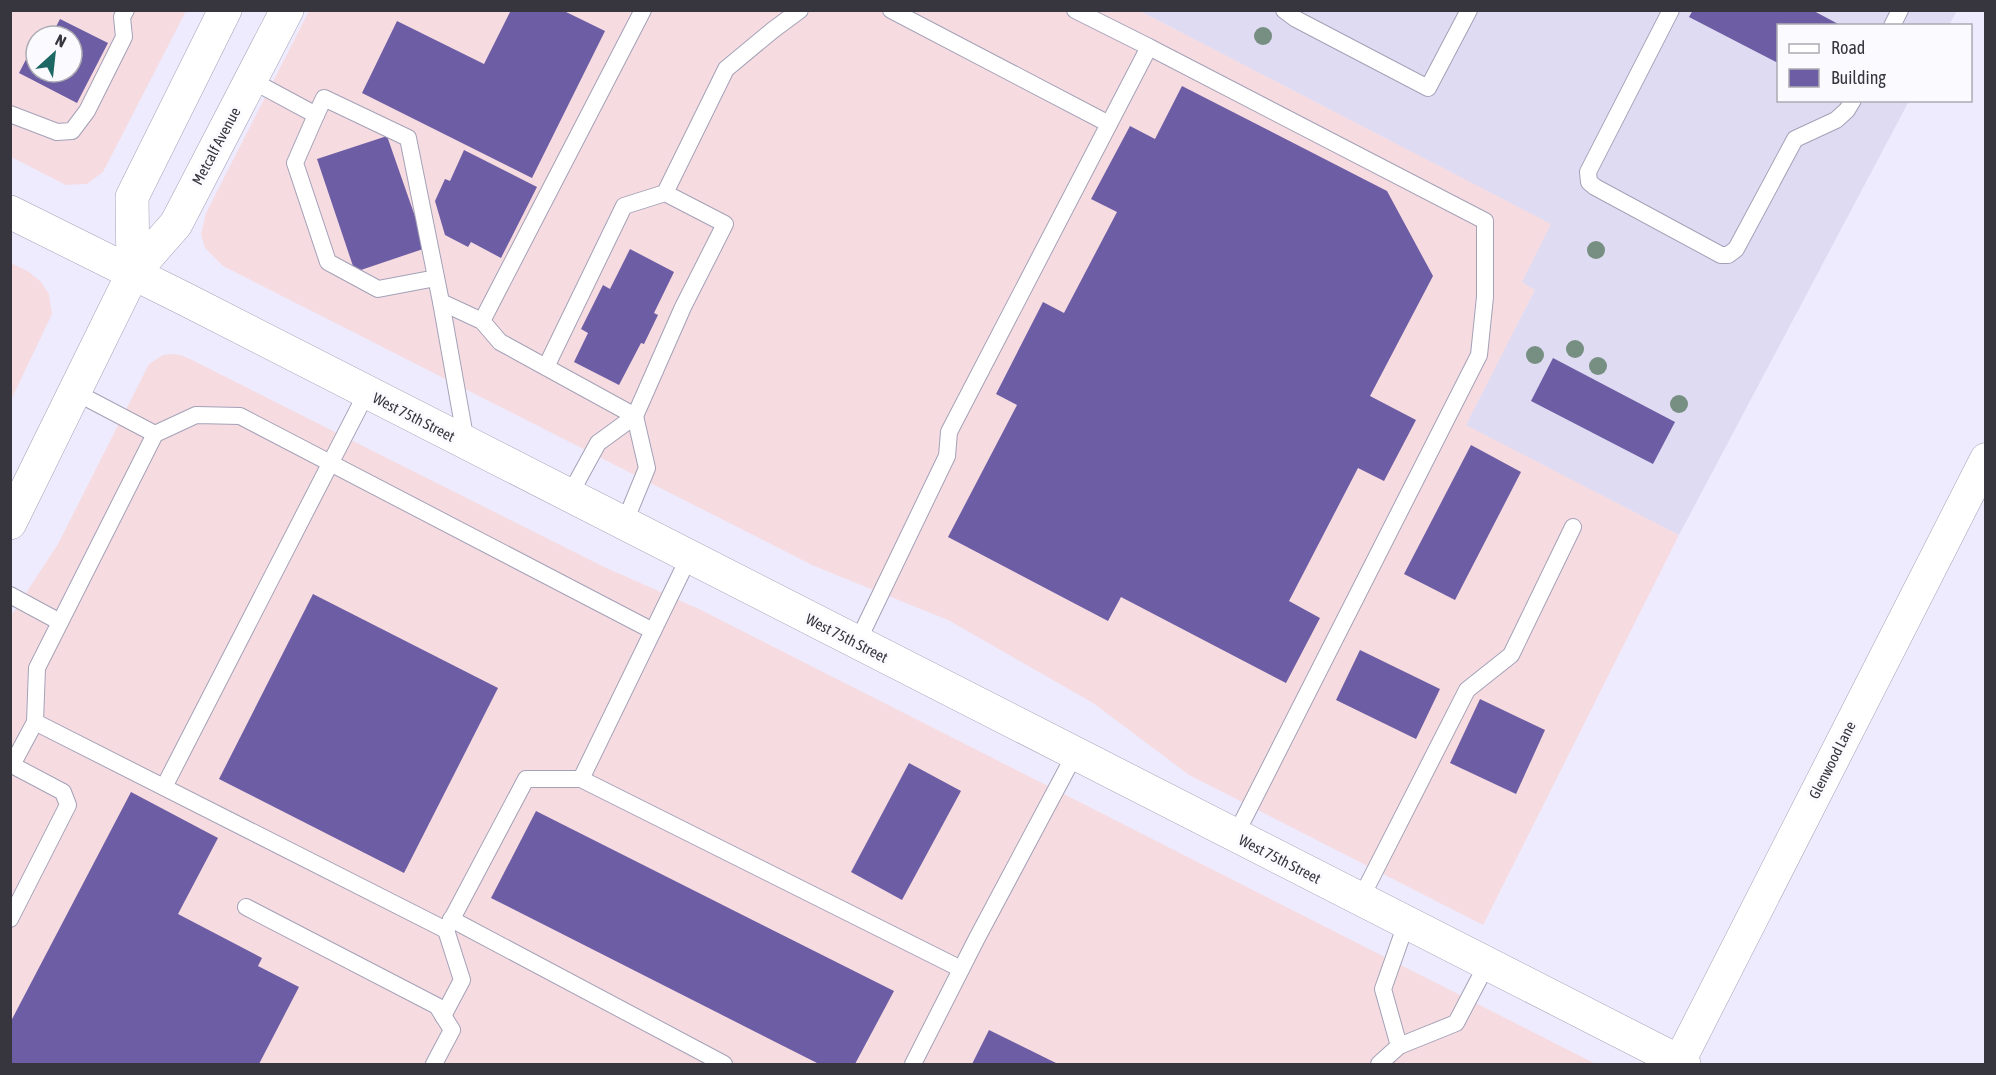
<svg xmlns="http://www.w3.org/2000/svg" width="1996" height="1075" font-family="'Asap Condensed',sans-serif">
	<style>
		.commercial { fill: #f6dce1; fill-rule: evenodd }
		.built { fill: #dfdbf3 }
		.building { fill: #6d5da4 }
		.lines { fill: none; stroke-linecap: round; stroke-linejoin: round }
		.lane-casing { stroke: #a4a1b7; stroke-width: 18 }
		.street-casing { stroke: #a4a1b7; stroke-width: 33 }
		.secondary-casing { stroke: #a4a1b7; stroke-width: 34 }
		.primary-casing { stroke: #a4a1b7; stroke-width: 34 }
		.lane { stroke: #fff; stroke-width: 16 }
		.street { stroke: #fff; stroke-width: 32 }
		.secondary { stroke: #fff; stroke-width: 33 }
		.primary { stroke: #fff; stroke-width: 33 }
		.tree { fill: #778f82 }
		.labels { text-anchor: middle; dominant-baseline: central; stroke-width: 6; stroke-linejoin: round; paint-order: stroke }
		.street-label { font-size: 15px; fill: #37353e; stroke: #fbfaff }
	</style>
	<rect width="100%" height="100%" fill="#eeebfe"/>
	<g class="commercial">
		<path d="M10,11H186L103,172L87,184L66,185L11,157ZM36,36H72V72H36Z"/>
		<path d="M309,11H1140L1552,224L1523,282L1535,290L1467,425L1679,535L1483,925L1189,775L1093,703L948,620L814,566L223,266L205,248L201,234L206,213Z"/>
		<path d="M11,263L29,272L41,282L49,294L52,314L11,400Z"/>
		<path d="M171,354L180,355L190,359L602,566L699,609L1596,1064H11V616L58,544L149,364L163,355Z"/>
	</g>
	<path class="built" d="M1140,11H1957L1949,25L1778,26V100L1909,101L1679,535L1466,425L1535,290L1522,282L1551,224Z"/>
	<g class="building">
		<path d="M511,10H562L605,31L532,178L362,93L397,21L484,64Z"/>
		<path d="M1693,10H1812L1842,26H1778V63L1689,17Z"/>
		<path d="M60,19L108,43L77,103L19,73L36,40V72H72V36H51Z"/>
		<path d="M1182,86L1387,191L1433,276L1370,396L1416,420L1384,481L1358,468L1289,601L1320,618L1286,683L1121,597L1108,621L948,537L1017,405L996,394L1043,302L1064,313L1117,212L1091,199L1130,126L1155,139Z"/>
		<path d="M387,136L426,248L355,272L317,159Z"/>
		<path d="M464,150L537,187L501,258L471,242L468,247L445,235L435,201L445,179L450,181Z"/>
		<path d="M630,249L674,272L654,313L658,315L644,344L641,343L619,385L574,362L588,333L581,329L603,285L610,289Z"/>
		<path d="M1553,358L1675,422L1653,464L1531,401Z"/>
		<path d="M1471,445L1521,472L1455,600L1404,574Z"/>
		<path d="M313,594L498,688L404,873L219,779Z"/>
		<path d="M1360,650L1440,689L1416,739L1336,700Z"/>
		<path d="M1480,699L1545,730L1516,794L1450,763Z"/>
		<path d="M909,763L961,791L902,900L851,872Z"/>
		<path d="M131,792L218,838L178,914L262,958L258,966L299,987L259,1064H10V1023Z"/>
		<path d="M536,811L894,991L855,1064H819L491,898Z"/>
		<path d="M989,1030L1058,1064H972Z"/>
	</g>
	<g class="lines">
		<g class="lane-casing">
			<g id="lane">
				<path d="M891,10L1109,124"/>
				<path d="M1284,10L1296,19L1428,88L1469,10"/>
				<path d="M1671,10L1588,172L1589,182L1595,187L1721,255H1728L1736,249L1795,139L1836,120L1847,110L1853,100"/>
				<path d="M1892,26L1900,10"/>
				<path d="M1149,47L1485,221V297L1479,355L1235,836"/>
				<path d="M251,80L316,115L295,163L328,262L378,289L436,278"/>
				<path d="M10,114L57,132L72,131L87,111L124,37L122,17L126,10"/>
				<path d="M316,115L324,98L408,138L441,302L466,442"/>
				<path d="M665,193L726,69L773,30L800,10"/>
				<path d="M441,302L482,321L500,342L635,416L647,468L624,524"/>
				<path d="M482,321L643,10"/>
				<path d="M546,367L624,206L665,193L725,224L683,307L635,416L598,443L569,496"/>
				<path d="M75,392L155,434"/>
				<path d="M10,595L60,622"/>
				<path d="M857,643L947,456L949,432L1149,47L1075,10"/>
				<path d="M35,722L37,668L155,434L196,415L240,416L653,631"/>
				<path d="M10,764L63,792L68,805L10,919"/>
				<path d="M12,765L35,722L446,930L526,779H581L961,969"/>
				<path d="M581,779L689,557"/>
				<path d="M164,787L367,392"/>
				<path d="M1360,900L1467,690L1511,655L1573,527"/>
				<path d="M246,907L437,1006L452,1030L434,1064"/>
				<path d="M451,919L724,1064"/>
				<path d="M443,1016L462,980L446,930"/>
				<path d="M1399,1046L1383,989L1406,924"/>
				<path d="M913,1064L977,938L1075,754"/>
				<path d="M1379,1064L1399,1046L1456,1023L1487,964"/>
			</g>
		</g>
		<g class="street-casing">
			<path id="street" d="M1679,1062L1986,459"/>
		</g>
		<g class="secondary-casing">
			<path id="secondary" d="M10,212L185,299L1684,1064"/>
		</g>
		<g class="primary-casing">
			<g id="primary">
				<path d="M133,273L132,197L225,10"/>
				<path d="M10,523L133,273L176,224L287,10"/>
			</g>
		</g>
		<use href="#lane" class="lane"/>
		<use href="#street" class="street"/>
		<use href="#secondary" class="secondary"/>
		<use href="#primary" class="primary"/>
	</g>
	<g class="tree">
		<circle cx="1263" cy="36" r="9"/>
		<circle cx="1596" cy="250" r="9"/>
		<circle cx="1575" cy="349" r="9"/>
		<circle cx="1535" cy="355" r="9"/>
		<circle cx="1598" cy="366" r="9"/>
		<circle cx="1679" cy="404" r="9"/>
	</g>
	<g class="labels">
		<g class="street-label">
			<text transform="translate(216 146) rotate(-62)">Metcalf Avenue</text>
			<text transform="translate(414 417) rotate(27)">West 75th Street</text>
			<text transform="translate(847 638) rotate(27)">West 75th Street</text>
			<text transform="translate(1832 760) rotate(-63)">Glenwood Lane</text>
			<text transform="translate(1280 859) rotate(27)">West 75th Street</text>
		</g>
	</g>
	<rect width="1996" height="1075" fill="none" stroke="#37353e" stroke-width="24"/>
	<rect x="1777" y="24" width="195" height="78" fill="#fbfaff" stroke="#adabb2" stroke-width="1.5"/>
	<rect x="1789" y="44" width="30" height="9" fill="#ffffff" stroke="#adabb2" stroke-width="1.5"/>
	<text x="1831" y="54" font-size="18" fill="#37353e">Road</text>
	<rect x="1789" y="69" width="30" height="18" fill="#6d5da4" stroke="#adabb2" stroke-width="1.5"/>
	<text x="1831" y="84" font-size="18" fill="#37353e">Building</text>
	<g transform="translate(54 54) rotate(27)"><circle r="28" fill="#fbfaff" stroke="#adabb2" stroke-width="1.5"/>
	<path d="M0-4.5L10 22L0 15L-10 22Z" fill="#1d6864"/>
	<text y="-9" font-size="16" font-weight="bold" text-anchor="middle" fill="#37353e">N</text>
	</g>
</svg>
